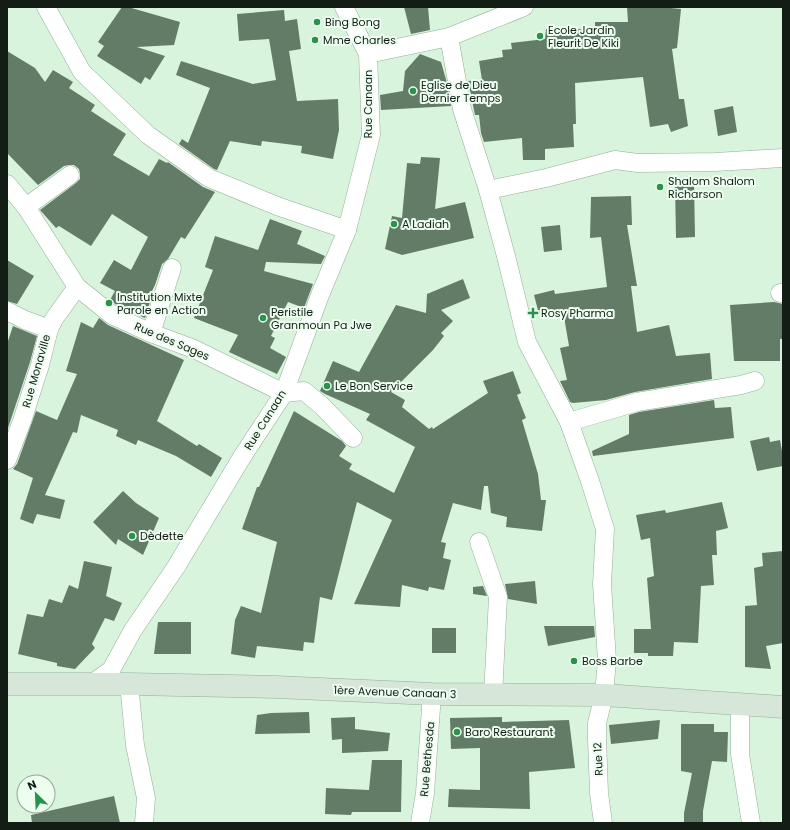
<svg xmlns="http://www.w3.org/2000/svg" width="790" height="830" font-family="Poppins,sans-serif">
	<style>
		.building { fill: #637c67 }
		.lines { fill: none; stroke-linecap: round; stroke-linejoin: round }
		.street-casing { stroke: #94ae98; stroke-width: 19 }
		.secondary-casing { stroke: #94ae98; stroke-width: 23 }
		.street { stroke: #fff; stroke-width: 18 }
		.secondary { stroke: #d6e7d9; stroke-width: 22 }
		.poi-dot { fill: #29934a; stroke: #edfef0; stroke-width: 1.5 }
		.labels { text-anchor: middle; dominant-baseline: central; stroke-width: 4; stroke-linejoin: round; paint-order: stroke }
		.poi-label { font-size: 11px; fill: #131d15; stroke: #edfef0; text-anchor: start }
		.street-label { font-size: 11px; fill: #131d15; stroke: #edfef0 }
	</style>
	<rect width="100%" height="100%" fill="#d8f4dc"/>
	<g class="building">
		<path d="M122,7H128L180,22L174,45L137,47L165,56L150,80L145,77L141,84L97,56L104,46L98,42Z"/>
		<path d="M404,7H428L430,30L411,34Z"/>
		<path d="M627,7H661L681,9L677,48L672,49L679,99H684L688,126L671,132L668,124L650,127L643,77L575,83L576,124H573L574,147L545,149V160H523L522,138L484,142L481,133L479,115H475L468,81L482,80L479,61L503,57L502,50L512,49L511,43L545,39L546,29H595V22H628Z"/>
		<path d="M284,10L285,21L297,19L301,49L289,51L297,101L338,99L339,130L333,159L301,153L302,146L262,141L261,146L230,141L217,170L214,169L179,144L182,139L188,143L210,88L176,75L181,61L253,84L276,80L269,39L239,41L237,14Z"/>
		<path d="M7,51L35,68L45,82L53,70L73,82L69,88L95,105L91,111L126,134L113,155L149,176L159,159L167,163L168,162L203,187L215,192L185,239L181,237L168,259L162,264L155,285L152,291L153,292L145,318L118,306L110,300L115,291L100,283L114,260L131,270L148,237L112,214L91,246L59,226L56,228L40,210L76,183L80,179V174L79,169L74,165H69L64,166L38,185L7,153Z"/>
		<path d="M420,54L441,62L447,83L451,106L381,110L380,95L403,91L405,71Z"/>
		<path d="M733,106L737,132L718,136L714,110Z"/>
		<path d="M421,157L440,158L435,209L465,202L474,238L402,255L385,249L392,216L402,218L407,163L420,164Z"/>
		<path d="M675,184H694L695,237L676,238Z"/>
		<path d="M631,196L632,225H627L637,286H631L637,332L669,325L676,356L710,353L712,379L635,392L606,400L573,403L570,402L560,381L567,380L560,348L569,346L563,311L542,316L541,314H539L534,295L554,290L555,294L607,287L601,237L590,238L591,197Z"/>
		<path d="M270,219L302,231L297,244L325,256L321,264L266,262L264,271L313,284L304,308L288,302L271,336L275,338L270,348L286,357L277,374L229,352L238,335L194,318L213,270L205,267L215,236L258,250Z"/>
		<path d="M560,225L562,250L544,252L541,227Z"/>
		<path d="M7,260L34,276L17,304L7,301Z"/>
		<path d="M463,279L470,298L441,310L453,321L441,333L444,336L433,350L391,392L405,400L402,407L429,429L432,427L433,429L488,393L483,381L513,371L521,393L517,395L526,418L522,420L538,474L541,500H546L542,531L506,527L507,517L491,513L488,486H484L481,510L453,503L441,542L446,543L443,558L451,560L444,590L429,587L428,591L402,585L400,607L354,604L392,520L357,502L332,600L320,597L314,643L304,642L303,651L257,646L255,658L231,654L235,620L241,606L261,613L277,542L242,529L257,487H259L294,411L342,441L346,446L339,456L352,464L349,469L394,493L415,447L366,420L370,414L325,394L320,391L333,361L359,372L396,305L426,313L427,294Z"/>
		<path d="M774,302L783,304V339H780V361H734L730,305Z"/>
		<path d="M99,318L108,325L184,360L157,421L197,446L199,444L222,458L211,477L176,456L138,440L136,445L116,436L118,430L81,415L77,433L73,432L45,495L65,500L60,519L37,514L33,524L20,519L33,478L13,469L17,464L36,411L57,420L77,374L66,371L81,322L93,328Z"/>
		<path d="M13,326L37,336L30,362L8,428L7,344Z"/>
		<path d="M714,400L715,408L731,407L734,438L593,456L592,451L629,434V415L639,412Z"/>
		<path d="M769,437L770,442L780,440L783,457V466L757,471L750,441Z"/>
		<path d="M123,491L136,503L159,518L143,555L118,539L116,545L93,522Z"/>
		<path d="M722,502L728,528L716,531L717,555H712L714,585L701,586L698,643L674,642L673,656H648V653H634V629H651L647,578L654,576L650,538L641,540L636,515L665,510L666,513Z"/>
		<path d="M783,551V643L766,646L771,669L745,667V606L757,605L754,568L763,566L762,553Z"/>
		<path d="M84,561L112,567L106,596L122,603L114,621L105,618L92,644L95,648L75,669L57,666V663L18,654L27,614L43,617L49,599L62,603L69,585L78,589Z"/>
		<path d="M535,581L537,604L508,599L505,584Z"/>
		<path d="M483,586L487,596L473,594V587Z"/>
		<path d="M158,622H191V654H154Z"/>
		<path d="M544,626H594L595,637L548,646Z"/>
		<rect x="432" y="628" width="24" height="25"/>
		<path d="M309,712L310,733L255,734L257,715L271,713Z"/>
		<path d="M355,717V729L390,733L388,751L342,753V739L332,740L331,718Z"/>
		<path d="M502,717V722L569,720L575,768L529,772L530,809L448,807L449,789L480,790V748L451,749L450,718Z"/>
		<path d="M660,720L658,739L611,744L609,725Z"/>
		<path d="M681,724H714V732H728L727,762L712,761L703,811V823H684V813L692,773L681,771Z"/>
		<path d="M372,760H402L401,812H352L351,815L325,814L326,788L369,790Z"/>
		<path d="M114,796L120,823H32L31,815Z"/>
	</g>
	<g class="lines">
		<g class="street-casing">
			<g id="street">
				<path d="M46,7L82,72L148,135L209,178L277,206L347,230"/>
				<path d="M449,37L462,109L488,190L506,256L527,342L569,422L590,481L605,529L602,584L607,660L604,695L597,723V738L599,793L603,823"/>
				<path d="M368,54L449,37L524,7"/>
				<path d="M7,184L26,207L77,287L112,315L151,333L194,349L284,393L304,391L322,406L353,438"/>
				<path d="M488,190L546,178L615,160L638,163L715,162L783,158"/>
				<path d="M26,207L70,175"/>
				<path d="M780,293H783"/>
				<path d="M7,311L25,320L49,329"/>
				<path d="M151,333L172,268"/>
				<path d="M569,422L637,402L741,385L755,381"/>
				<path d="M7,460L22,421L40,365L49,329L54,319L77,287"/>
				<path d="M479,542L498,597L493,696"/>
				<path d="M129,684L135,745L146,798L144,823"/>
				<path d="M90,685L111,670L133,630L176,567L242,457L284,393L320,295L347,230L371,135L368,54L344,7"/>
				<path d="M740,705V754L751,823"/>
				<path d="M420,823L425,793L432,694"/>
			</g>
		</g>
		<g class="secondary-casing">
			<path id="secondary" d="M7,684H129L276,687L432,694L604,695L783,707"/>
		</g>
		<use href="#street" class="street"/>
		<use href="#secondary" class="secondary"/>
	</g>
	<g class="poi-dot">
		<circle cx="317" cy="22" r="4"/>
		<circle cx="540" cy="36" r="4"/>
		<circle cx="315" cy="40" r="4"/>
		<circle cx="413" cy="91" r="4"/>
		<circle cx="660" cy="187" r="4"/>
		<circle cx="394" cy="224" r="4"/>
		<circle cx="109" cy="303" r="4"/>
		<path d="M531 307h4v4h4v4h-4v4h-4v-4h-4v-4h4z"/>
		<circle cx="263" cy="318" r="4"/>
		<circle cx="327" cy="386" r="4"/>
		<circle cx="132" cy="536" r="4"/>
		<circle cx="574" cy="661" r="4"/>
		<circle cx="457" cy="732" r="4"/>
	</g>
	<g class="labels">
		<g class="poi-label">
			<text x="325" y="22">Bing Bong</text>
			<text x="548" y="30">Ecole Jardin<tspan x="548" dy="13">Fleurit De Kiki</tspan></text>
			<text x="323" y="40">Mme Charles</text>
			<text x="421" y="85">Eglise de Dieu<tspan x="421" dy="13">Dernier Temps</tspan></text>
			<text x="668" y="181">Shalom Shalom<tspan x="668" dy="13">Richarson</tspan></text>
			<text x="402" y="224">A Ladiah</text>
			<text x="117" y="297">Institution Mixte<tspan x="117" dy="13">Parole en Action</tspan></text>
			<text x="271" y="312">Peristile<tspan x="271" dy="13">Granmoun Pa Jwe</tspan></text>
			<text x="541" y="313">Rosy Pharma</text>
			<text x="335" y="386">Le Bon Service</text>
			<text x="140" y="536">Dèdette</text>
			<text x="582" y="661">Boss Barbe</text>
			<text x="465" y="732">Baro Restaurant</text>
		</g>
		<g class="street-label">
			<text transform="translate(368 104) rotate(-90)">Rue Canaan</text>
			<text transform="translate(172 341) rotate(23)">Rue des Sages</text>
			<text transform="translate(36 371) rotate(-74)">Rue Monaville</text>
			<text transform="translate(265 420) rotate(-58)">Rue Canaan</text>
			<text transform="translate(395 692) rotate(2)">1ère Avenue Canaan 3</text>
			<text transform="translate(427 759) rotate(-85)">Rue Bethesda</text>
			<text transform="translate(598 759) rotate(-93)">Rue 12</text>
		</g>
	</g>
	<rect width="790" height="830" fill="none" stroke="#131d15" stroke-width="16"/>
	<g transform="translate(36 794) rotate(336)"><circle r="19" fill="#edfef0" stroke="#96a498"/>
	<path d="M0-3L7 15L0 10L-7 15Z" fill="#29934a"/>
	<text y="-6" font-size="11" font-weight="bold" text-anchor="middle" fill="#131d15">N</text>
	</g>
</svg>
